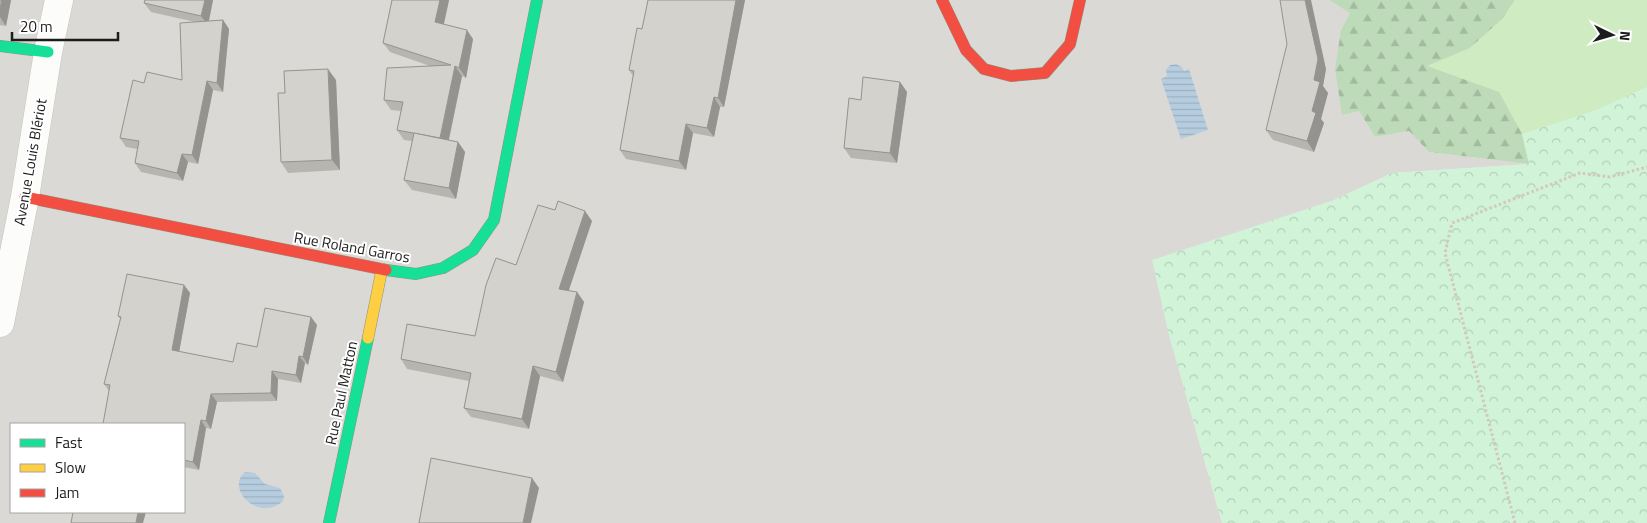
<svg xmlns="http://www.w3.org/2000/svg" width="1647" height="523" font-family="'Titillium Web',sans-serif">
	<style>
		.residential { fill: #dad9d6; fill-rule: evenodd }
		.grass { fill: #ceebc1 }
		.forest { fill: url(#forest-firs) }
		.park { fill: url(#park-crowns) }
		.water { fill: url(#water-rules) }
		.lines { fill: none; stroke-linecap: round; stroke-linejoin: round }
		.street-casing { stroke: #c3c3c0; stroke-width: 29 }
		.fast-casing { stroke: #8e957c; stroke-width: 12 }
		.slow-casing { stroke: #8e957c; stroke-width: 12 }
		.jam-casing { stroke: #8e957c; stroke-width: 12 }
		.path { stroke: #d3c7c1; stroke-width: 3; stroke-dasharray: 2.5 2.5; stroke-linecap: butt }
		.street { stroke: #fcfcfb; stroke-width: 28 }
		.fast { stroke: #16e098; stroke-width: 11 }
		.slow { stroke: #ffcf43; stroke-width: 11 }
		.jam { stroke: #f24e42; stroke-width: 11 }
		.wall { fill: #b6b5af }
		.shaded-wall { fill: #94938f }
		.building { fill: #d4d2cc; stroke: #94938f }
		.labels { text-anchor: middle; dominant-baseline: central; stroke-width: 4; stroke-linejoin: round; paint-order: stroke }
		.street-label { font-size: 15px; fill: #1c1c1c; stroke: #fff }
	</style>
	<defs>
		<pattern id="forest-firs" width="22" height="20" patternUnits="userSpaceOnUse" patternTransform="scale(1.25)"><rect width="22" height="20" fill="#bddbb8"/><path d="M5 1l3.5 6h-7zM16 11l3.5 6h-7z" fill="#a2bb9e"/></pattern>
		<pattern id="park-crowns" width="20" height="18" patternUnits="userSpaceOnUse" patternTransform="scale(1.25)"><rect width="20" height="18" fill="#d1f3d8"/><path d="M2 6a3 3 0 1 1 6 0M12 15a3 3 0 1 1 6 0" fill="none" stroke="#b3d0b9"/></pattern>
		<pattern id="water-rules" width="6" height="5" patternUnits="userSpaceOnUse" patternTransform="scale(1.25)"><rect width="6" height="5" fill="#b6cde0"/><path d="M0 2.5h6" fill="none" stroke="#9cafc0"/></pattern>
	</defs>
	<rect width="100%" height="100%" fill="#ebeae4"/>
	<path class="residential" d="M0,0H1329L1351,13L1341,30L1359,111L1375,137L1409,131L1429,152L1529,164L1392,173L1334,200L1168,331L1222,523H0ZM11,424H184V512H11Z"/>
	<path class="grass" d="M1515,0H1647V523L1529,164L1426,66L1470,48L1502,19Z"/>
	<path class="forest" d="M1329,0H1515L1502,19L1470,48L1427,66L1499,92L1522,134L1529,164L1429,152L1409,131L1375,137L1359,111L1342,115L1335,69L1341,30L1350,13Z"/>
	<path class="park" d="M1647,87V523H1222L1168,331L1152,260L1334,200L1392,173L1529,164L1522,134L1594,111Z"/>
	<g class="water">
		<path d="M1176,64L1182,67L1184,71L1189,69L1208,130L1181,139L1161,79L1167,76L1166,70L1170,65Z"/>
		<path d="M245,472L255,473L265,484L280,488L284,496L283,501C258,523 225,488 245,472Z"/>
	</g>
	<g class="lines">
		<g class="street-casing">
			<path id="street" d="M0,323L25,197L48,52L59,0"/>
		</g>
		<g class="fast-casing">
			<g id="fast">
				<path d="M0,46L48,52"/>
				<path d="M386,270L416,274L443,268L473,250L494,220L537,0"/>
				<path d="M329,523L368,338"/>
			</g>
		</g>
		<g class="slow-casing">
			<path id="slow" d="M368,338L382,269"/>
		</g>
		<g class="jam-casing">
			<g id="jam">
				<path d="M942,0L966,50L984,69L1011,76L1045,73L1070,44L1080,0"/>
				<path d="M25,197L386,270"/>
			</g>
		</g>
		<path class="path" d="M1515,523L1445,253L1452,223L1580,173L1610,177L1647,167"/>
		<use href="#street" class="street"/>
		<use href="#fast" class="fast"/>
		<use href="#slow" class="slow"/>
		<use href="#jam" class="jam"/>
	</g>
	<g class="wall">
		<path d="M0,0H11L6,26L0,25Z"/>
		<path d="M145,0H213L209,21L223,20L229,29L223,92L213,90L198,164L188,162L183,181L141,172L135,163L137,149L126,147L120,138L144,83L182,80L195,22L151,12L144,3Z"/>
		<path d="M392,0H449L444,24L473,39L466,78L462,76L449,140L458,142L465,152L456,199L412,190L404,180L412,141L404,140L397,130L401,111L391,110L384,100L430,66L390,52L383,43Z"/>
		<path d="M648,0H745L724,107H720L714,137L693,133L686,170L626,159L620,150L633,76L629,70L642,29Z"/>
		<path d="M1326,69L1323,86L1328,93L1321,119L1324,123L1314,152L1273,140L1266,130Z"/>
		<path d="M336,80L340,170L288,173L281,162L285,93Z"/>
		<path d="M900,82L907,92L897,163L851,158L844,148L861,100Z"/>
		<path d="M592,221L568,291L577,292L584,302L563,382L540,376L529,429L471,417L464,408L469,381L407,369L401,359L475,336L516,265Z"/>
		<path d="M184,285L190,293L179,352L233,362L257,347L311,317L317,325L308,365L305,363L301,383L278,379L277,401L217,402L211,429L206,428L199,470L184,467V424L109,391L104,384L120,319L118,316Z"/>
	</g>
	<g class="shaded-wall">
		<path d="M2,0H11L6,26L0,17V9Z"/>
		<path d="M205,0H213L208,25L201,16Z"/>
		<path d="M440,0H449L442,32L435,22Z"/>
		<path d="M736,0H745L724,107L718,98Z"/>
		<path d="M1305,0H1311L1326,69L1323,86L1328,93L1321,119L1324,123L1314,152L1307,141L1312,111L1314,80Z"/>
		<path d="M223,20L229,29L223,92L217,83Z"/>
		<path d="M467,30L473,39L466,78L459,68Z"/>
		<path d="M455,66L462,76L447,148L440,138Z"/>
		<path d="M328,69L336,80L340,170L332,160Z"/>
		<path d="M207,81L213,90L198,164L192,155Z"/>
		<path d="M900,82L907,92L897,163L890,153Z"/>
		<path d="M714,97L720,107L714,137L707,128Z"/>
		<path d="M686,124L693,133L686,170L679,161Z"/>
		<path d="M458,142L465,152L456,199L449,188Z"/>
		<path d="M182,154L188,162L183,181L177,173Z"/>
		<path d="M585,211L592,221L566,299L559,289Z"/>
		<path d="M184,285L190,293L178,358L172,350Z"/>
		<path d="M577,292L584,302L563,382L556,372Z"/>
		<path d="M311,317L317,325L308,365L303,357Z"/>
		<path d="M299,356L305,363L301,383L296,375Z"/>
		<path d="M533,366L540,376L529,429L522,419Z"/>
		<path d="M272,371L278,379L277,401L271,393Z"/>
		<path d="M211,394L217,402L211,429L206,421Z"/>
		<path d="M201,420L206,428L199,470L193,462Z"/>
		<path d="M532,478L539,488L531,523H523Z"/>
		<path d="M138,512H146L143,523H136Z"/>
	</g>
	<g class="building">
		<path d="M0,0H2L0,9Z"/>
		<path d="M145,0H205L201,16L144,3Z"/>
		<path d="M392,0H440L435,22L467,30L459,68L455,66L440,138L397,130L403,102L384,100L387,68L451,65L383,43Z"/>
		<path d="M648,0H736L718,98L714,97L707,128L686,124L679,161L620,150L634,71L629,70L637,28L642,29Z"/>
		<path d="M1280,0H1305L1318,59L1314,80L1320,82L1312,111L1316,113L1307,141L1266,130L1287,44Z"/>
		<path d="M223,20L217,83L207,81L192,155L182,154L177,173L135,163L139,141L120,138L133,80L144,83L147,72L182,80L180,23Z"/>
		<path d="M328,69L332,160L281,162L278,93H285L284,71Z"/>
		<path d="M863,77L900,82L890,153L844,148L849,98L861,100Z"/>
		<path d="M414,133L458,142L449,188L404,180Z"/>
		<path d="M558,201L585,211L559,289L577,292L556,372L533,366L522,419L464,408L471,373L401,359L407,324L475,336L486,285L496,258L516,265L538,205L555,210Z"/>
		<path d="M127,274L184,285L172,350L233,362L237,343L257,347L265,308L311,317L303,357L299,356L296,375L272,371L271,393L211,394L206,421L201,420L193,462L184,460V424H103L110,385L104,384L121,317L118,316Z"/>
		<path d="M431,458L532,478L523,523H419Z"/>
		<path d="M73,512H138L136,523H71Z"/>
	</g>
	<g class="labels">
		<g class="street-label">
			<text transform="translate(30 162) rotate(-80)">Avenue Louis Blériot</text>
			<text transform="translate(352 247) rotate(10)">Rue Roland Garros</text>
			<text transform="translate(341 393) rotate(-78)">Rue Paul Matton</text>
		</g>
	</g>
	<rect x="10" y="423" width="175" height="90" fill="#ffffff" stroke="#a4a4a4"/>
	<rect x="20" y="439" width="25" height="8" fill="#16e098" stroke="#a4a4a4"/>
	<text x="55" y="448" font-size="15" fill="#1c1c1c">Fast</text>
	<rect x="20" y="464" width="25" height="8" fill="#ffcf43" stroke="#a4a4a4"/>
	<text x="55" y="473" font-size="15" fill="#1c1c1c">Slow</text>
	<rect x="20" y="489" width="25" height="8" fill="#f24e42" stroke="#a4a4a4"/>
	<text x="55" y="498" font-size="15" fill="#1c1c1c">Jam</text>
	<g transform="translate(1612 35) rotate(95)" stroke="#ffffff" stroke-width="4" paint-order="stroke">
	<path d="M0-4L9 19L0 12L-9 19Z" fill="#1c1c1c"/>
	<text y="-8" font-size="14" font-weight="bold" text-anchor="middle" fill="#1c1c1c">N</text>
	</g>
	<path d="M12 32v8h106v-8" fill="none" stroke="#1c1c1c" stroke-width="2.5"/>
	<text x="20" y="32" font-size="15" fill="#1c1c1c" stroke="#ffffff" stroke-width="4" paint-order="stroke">20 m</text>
</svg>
